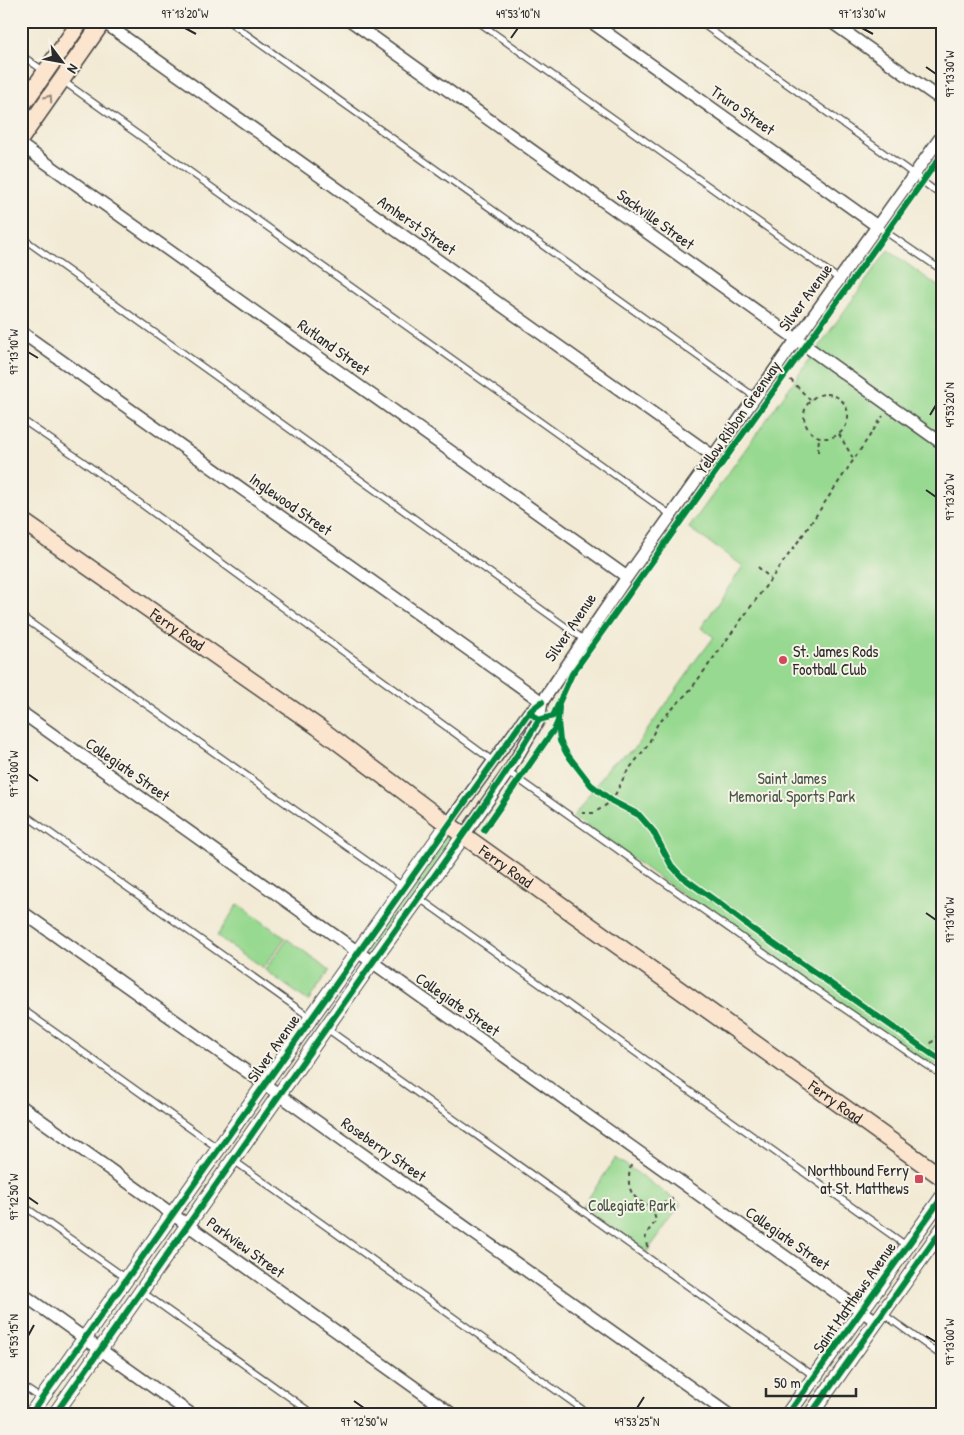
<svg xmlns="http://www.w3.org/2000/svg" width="964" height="1435" font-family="'Patrick Hand',sans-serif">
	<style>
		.green { fill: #97d990; stroke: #61825e }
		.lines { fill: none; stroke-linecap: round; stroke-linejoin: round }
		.service-casing { stroke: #494844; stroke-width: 8 }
		.minor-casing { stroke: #494844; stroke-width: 14 }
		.tertiary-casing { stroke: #494844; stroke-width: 16 }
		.secondary-casing { stroke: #494844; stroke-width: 19 }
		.path { stroke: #494844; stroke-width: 2; stroke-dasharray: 4 4; stroke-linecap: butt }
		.service { stroke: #fff; stroke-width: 5.5 }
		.minor { stroke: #fff; stroke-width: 11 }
		.tertiary { stroke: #fff; stroke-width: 14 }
		.secondary { stroke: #fce5cf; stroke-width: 16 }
		.cycleway-casing { stroke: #f7f3e8; stroke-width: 9 }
		.cycleway { stroke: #00873e; stroke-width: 6 }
		.oneway { stroke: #94887d }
		.ticks { fill: none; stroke: #2b2b2b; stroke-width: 2 }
		.poi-dot { fill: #d1495b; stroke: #f7f3e8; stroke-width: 2 }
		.labels { text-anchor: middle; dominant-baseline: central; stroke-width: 4; stroke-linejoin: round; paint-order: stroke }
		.street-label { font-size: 16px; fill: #2b2b2b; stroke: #f7f3e8 }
		.poi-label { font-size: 16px; fill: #2b2b2b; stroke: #f7f3e8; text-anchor: start }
		.park-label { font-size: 16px; fill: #465644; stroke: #f7f3e8 }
		.neatline { fill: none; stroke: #2b2b2b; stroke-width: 2 }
		.ticks-label { font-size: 12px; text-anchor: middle; fill: #2b2b2b }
	</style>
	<rect width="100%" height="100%" fill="#f7f3e8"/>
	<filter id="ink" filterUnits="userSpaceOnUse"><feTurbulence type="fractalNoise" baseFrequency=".02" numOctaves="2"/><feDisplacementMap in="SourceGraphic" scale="10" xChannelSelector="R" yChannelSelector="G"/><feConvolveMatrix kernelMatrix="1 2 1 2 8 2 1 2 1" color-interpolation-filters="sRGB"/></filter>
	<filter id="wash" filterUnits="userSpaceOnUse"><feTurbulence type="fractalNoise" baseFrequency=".0096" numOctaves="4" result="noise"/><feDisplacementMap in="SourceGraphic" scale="20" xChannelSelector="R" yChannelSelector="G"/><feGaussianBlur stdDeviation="1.12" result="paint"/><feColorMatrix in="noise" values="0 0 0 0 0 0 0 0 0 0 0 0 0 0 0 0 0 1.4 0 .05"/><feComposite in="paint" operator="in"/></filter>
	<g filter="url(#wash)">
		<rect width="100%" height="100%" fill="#f2ead4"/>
		<g class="green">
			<path d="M888,250L943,290V1055L934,1066L929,1068L573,817L611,764L634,749L691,669L690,668L701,653H702L714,637L701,628L743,566L689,528Z"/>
			<path d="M448,824L464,835L372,962L358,952Z"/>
			<path d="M238,904L285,938L263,968L217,936Z"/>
			<path d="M287,939L330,970L308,1001L265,970Z"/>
			<path d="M616,1158L681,1204L647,1252L582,1207Z"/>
		</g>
	</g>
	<g filter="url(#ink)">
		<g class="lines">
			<g class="service-casing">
				<g id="service">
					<path d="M228,21L755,397"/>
					<path d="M477,21L839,279"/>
					<path d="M698,21L905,168L943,197"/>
					<path d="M21,55L44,71"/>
					<path d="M63,81L671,515"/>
					<path d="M877,226L943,271"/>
					<path d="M21,237L583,639"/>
					<path d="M21,419L81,460L493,761"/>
					<path d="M21,616L404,887"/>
					<path d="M508,772L802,980L943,1076"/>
					<path d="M21,812L311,1018"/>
					<path d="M419,898L907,1246"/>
					<path d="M21,1008L219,1149"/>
					<path d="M326,1028L814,1376"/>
					<path d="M233,1160L589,1414"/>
					<path d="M21,1204L126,1278"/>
					<path d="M141,1291L313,1414"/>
					<path d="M882,1313L943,1357"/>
					<path d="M21,1385L42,1399"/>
				</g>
			</g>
			<g class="minor-casing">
				<g id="minor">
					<path d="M102,21L713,456"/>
					<path d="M351,21L943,444"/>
					<path d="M590,21L877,226"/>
					<path d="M830,21L943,101"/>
					<path d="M21,145L627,577"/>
					<path d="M21,332L542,702"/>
					<path d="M21,712L876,1321"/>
					<path d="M448,824L529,712L542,702L627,577L943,134"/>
					<path d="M464,835L508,772L539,720L542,702"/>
					<path d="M21,911L728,1414"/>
					<path d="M21,1106L452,1414"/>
					<path d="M21,1293L191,1414"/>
				</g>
			</g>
			<g class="tertiary-casing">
				<g id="tertiary">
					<path d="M31,1414L448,824"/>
					<path d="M55,1414L363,975L464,835"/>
					<path d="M788,1414L943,1196"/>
					<path d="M811,1414L943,1228"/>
				</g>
			</g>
			<g class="secondary-casing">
				<g id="secondary">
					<path d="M21,107L81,21"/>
					<path d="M21,138L103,21"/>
					<path id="s1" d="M21,520L318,727L442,820L943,1178"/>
				</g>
			</g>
			<g class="path">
				<path d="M785,374L811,401"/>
				<circle cx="826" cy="416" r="22"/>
				<path d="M839,434L854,460"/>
				<path d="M818,452L819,437"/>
				<path d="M758,567L770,578"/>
				<path d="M582,813H594L612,801L626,773L648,745L657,725L691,689L699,678L805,532L883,416"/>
				<path d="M926,1050L943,1028"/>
				<path d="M631,1165C625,1188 631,1202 656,1207L676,1197"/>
				<path d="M648,1247C641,1237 650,1229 656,1221L652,1206"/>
			</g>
			<use href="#service" class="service"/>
			<use href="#minor" class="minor"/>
			<use href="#tertiary" class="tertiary"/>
			<use href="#secondary" class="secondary"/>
			<g class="cycleway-casing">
				<g id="cycleway">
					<path d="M559,707L558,721L560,741L567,754L591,785L612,801L639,815L653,831L671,865L681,876L724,907L751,928L943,1062"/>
					<path d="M533,715L539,720L553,716L572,674L943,153"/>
					<path d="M484,830L555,728L558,721"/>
					<path d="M31,1414L529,712L542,702"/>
					<path d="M55,1414C155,1271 255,1128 356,986C418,897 483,812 539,720"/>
					<path d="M788,1414L943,1196"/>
					<path d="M811,1414L943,1228"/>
				</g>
			</g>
			<use href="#cycleway" class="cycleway"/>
		</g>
		<defs><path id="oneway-chevron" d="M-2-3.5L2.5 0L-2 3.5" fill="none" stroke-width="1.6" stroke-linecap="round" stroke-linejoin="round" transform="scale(1.25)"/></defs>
		<use class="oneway" href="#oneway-chevron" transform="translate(49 98) rotate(-55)"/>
	</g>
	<path class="ticks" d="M185,28L196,34M862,28L873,34M511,38L518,28M926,67L936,74M28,352L38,358M930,415L936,405M926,490L936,497M28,774L38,781M926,913L936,920M28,1197L38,1204M28,1336L34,1325M926,1336L936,1342M354,1401L364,1408M637,1408L644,1397"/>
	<g class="poi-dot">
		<circle cx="783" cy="660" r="5"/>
		<rect x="914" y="1174" width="10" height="10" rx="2.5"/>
	</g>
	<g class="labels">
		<g class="street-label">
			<text transform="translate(743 110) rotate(35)">Truro Street</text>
			<text transform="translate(656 219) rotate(36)">Sackville Street</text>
			<text transform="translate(417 225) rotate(35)">Amherst Street</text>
			<text transform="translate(805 297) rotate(-54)">Silver Avenue</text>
			<text transform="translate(334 347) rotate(36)">Rutland Street</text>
			<text transform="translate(738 417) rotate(-55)">Yellow Ribbon Greenway</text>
			<text transform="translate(291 504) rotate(35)">Inglewood Street</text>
			<text transform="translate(570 627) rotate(-56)">Silver Avenue</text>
			<text stroke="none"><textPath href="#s1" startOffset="191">Ferry Road</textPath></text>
			<text transform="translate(128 769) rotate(35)">Collegiate Street</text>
			<text stroke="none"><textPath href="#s1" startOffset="596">Ferry Road</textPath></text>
			<text transform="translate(458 1004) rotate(35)">Collegiate Street</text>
			<text transform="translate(273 1048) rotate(-55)">Silver Avenue</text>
			<text stroke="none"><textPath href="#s1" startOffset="1001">Ferry Road</textPath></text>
			<text transform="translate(384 1149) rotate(35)">Roseberry Street</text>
			<text transform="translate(788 1238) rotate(35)">Collegiate Street</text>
			<text transform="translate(246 1247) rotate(36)">Parkview Street</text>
			<text transform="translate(854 1297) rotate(-55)">Saint Matthews Avenue</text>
		</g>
		<g class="poi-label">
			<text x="793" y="651">St. James Rods<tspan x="793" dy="18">Football Club</tspan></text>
			<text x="909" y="1170" text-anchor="end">Northbound Ferry<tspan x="909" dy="18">at St. Matthews</tspan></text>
		</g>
		<g class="park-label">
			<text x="792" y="778">Saint James<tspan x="792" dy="18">Memorial Sports Park</tspan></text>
			<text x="632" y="1205">Collegiate Park</text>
		</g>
	</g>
	<rect width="964" height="1435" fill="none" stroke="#f7f3e8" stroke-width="55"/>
	<g transform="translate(62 62) rotate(122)" stroke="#f7f3e8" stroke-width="4" paint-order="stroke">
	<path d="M0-4L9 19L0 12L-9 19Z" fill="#2b2b2b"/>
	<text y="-8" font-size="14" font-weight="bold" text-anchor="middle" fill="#2b2b2b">N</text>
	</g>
	<path d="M766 1388v8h90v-8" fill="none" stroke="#2b2b2b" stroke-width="2.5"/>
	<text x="774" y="1388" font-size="15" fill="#2b2b2b" stroke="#f7f3e8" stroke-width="4" paint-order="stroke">50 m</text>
	<rect x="28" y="28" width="908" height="1380" class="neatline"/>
	<g class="ticks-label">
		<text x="185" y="18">97°13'20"W</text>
		<text x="518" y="18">49°53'10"N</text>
		<text x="862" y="18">97°13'30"W</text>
		<text transform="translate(950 74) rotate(-90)" y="4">97°13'30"W</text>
		<text transform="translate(14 352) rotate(-90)" y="4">97°13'10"W</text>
		<text transform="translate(950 405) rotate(-90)" y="4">49°53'20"N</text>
		<text transform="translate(950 497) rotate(-90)" y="4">97°13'20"W</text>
		<text transform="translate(14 774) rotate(-90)" y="4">97°13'00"W</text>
		<text transform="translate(950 920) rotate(-90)" y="4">97°13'10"W</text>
		<text transform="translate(14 1197) rotate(-90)" y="4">97°12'50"W</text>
		<text transform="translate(14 1336) rotate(-90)" y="4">49°53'15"N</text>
		<text transform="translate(950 1342) rotate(-90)" y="4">97°13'00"W</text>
		<text x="364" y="1426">97°12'50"W</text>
		<text x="637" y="1426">49°53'25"N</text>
	</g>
</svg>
